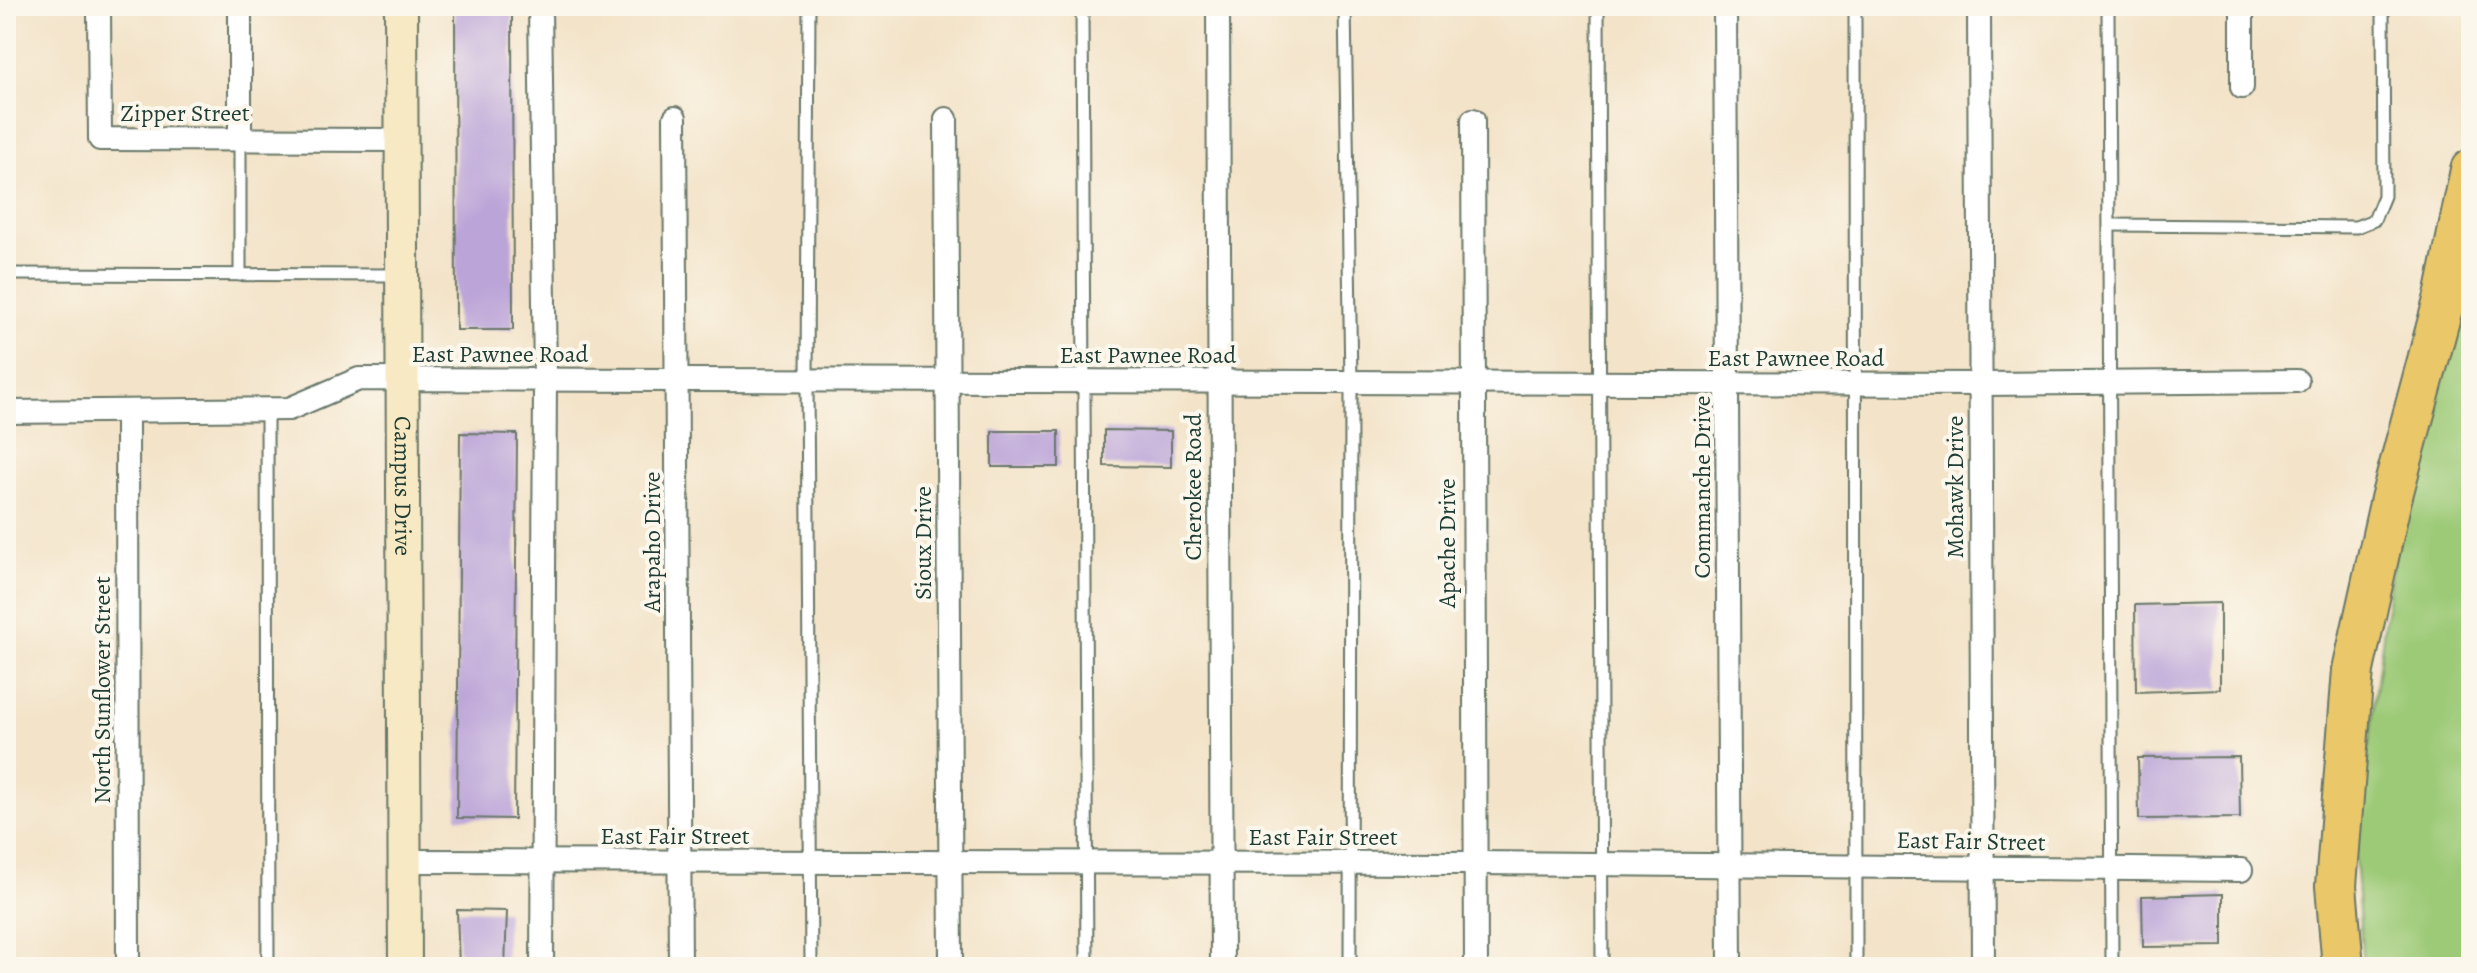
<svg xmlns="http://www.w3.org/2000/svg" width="2477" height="973" font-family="Alegreya,serif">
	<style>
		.green { fill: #9dca77; stroke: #5e8456; stroke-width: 2 }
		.building { fill: #bba4d8 }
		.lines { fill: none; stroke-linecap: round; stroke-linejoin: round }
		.lane-casing { stroke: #697768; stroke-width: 15 }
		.street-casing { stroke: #697768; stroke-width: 26 }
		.secondary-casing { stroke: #697768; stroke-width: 36 }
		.highway-casing { stroke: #697768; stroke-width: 44 }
		.lane { stroke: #fff; stroke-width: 11 }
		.street { stroke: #fff; stroke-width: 22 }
		.secondary { stroke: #f7e9c3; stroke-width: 32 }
		.highway { stroke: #eac769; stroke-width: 40 }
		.labels { text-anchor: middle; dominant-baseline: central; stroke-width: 8; stroke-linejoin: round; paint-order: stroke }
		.street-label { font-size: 24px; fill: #1f3d34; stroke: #fbf7ec }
	</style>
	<rect width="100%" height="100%" fill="#fbf7ec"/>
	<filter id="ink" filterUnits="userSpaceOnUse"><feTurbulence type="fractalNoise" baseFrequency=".0125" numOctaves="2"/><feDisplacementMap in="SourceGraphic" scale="16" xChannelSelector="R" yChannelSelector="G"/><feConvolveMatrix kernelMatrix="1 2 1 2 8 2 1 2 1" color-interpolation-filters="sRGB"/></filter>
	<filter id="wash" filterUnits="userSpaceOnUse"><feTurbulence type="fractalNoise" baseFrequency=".006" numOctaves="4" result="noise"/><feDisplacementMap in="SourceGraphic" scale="32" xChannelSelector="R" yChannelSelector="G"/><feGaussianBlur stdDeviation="1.8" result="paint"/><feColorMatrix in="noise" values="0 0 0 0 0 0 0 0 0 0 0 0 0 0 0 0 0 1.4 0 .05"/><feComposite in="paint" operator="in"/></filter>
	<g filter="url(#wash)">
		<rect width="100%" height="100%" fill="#f3e3c8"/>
		<path class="green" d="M2471,227V967H2363L2355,855L2392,564Z"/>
		<g id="blocks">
			<g class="building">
				<path d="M455,6H512L513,330H456Z"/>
				<path d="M1104,430L1171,431V467L1104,466Z"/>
				<rect x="992" y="431" width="67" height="36"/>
				<path d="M460,433L517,434L514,819L457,818Z"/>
				<path d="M2220,603V689L2136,692L2135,605Z"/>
				<path d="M2239,757L2240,818L2139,819L2138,758Z"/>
				<path d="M2223,894V946L2143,947L2142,896Z"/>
				<path d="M457,910L507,911L505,967H459Z"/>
			</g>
		</g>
	</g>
	<g filter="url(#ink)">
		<use href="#blocks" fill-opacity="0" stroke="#697768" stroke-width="2"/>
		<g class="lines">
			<g class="lane-casing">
				<g id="lane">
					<path d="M809,6L807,381L811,967"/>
					<path d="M1082,6L1087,967"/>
					<path d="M1345,6L1351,382L1350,967"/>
					<path d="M1598,6L1602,967"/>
					<path d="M1855,6L1856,967"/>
					<path d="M2108,6L2112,967"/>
					<path d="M2110,225L2356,227L2374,220L2384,196L2383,6"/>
					<path d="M6,274L398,275"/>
					<path d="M240,275V139"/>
					<path d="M267,409L268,967"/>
				</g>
			</g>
			<g class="street-casing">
				<g id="street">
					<path d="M99,6L100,139L402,140"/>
					<path d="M240,6V139"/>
					<path d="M540,6L545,379L542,967"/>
					<path d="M1218,6L1222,967"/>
					<path d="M1725,6L1730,967"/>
					<path d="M1979,6L1983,967"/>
					<path d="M2242,87V6"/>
					<path d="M675,118L680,967"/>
					<path d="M946,119L951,967"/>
					<path d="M1473,120L1476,967"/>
					<path d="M6,412L289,409L359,379L1981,384L2297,381"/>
					<path d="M127,413L128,967"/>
					<path d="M404,861L1474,863L2241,870"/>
				</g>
			</g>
			<g class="secondary-casing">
				<g id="secondary">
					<path id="s1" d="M401,6L405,967"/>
				</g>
			</g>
			<g class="highway-casing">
				<path id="highway" d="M2343,967L2336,886L2353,670L2391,499L2446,293L2471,170"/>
			</g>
			<use href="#lane" class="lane"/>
			<use href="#street" class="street"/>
			<use href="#secondary" class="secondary"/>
			<use href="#highway" class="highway"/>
		</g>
	</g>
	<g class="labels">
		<g class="street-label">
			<text x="185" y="113">Zipper Street</text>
			<text x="500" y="354">East Pawnee Road</text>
			<text x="1148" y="355">East Pawnee Road</text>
			<text x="1796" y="358">East Pawnee Road</text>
			<text stroke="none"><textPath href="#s1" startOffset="480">Campus Drive</textPath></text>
			<text transform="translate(1193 487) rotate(-90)">Cherokee Road</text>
			<text transform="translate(1702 487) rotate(-90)">Commanche Drive</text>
			<text transform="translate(1955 487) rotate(-90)">Mohawk Drive</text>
			<text transform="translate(652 542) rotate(-90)">Arapaho Drive</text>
			<text transform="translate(923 543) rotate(-90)">Sioux Drive</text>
			<text transform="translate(1447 543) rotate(-90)">Apache Drive</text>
			<text transform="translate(102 690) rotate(-90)">North Sunflower Street</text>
			<text x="675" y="836">East Fair Street</text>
			<text x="1323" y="837">East Fair Street</text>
			<text transform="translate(1971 841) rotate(1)">East Fair Street</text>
		</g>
	</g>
	<rect width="2477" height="973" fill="none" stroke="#fbf7ec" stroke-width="32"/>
</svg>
